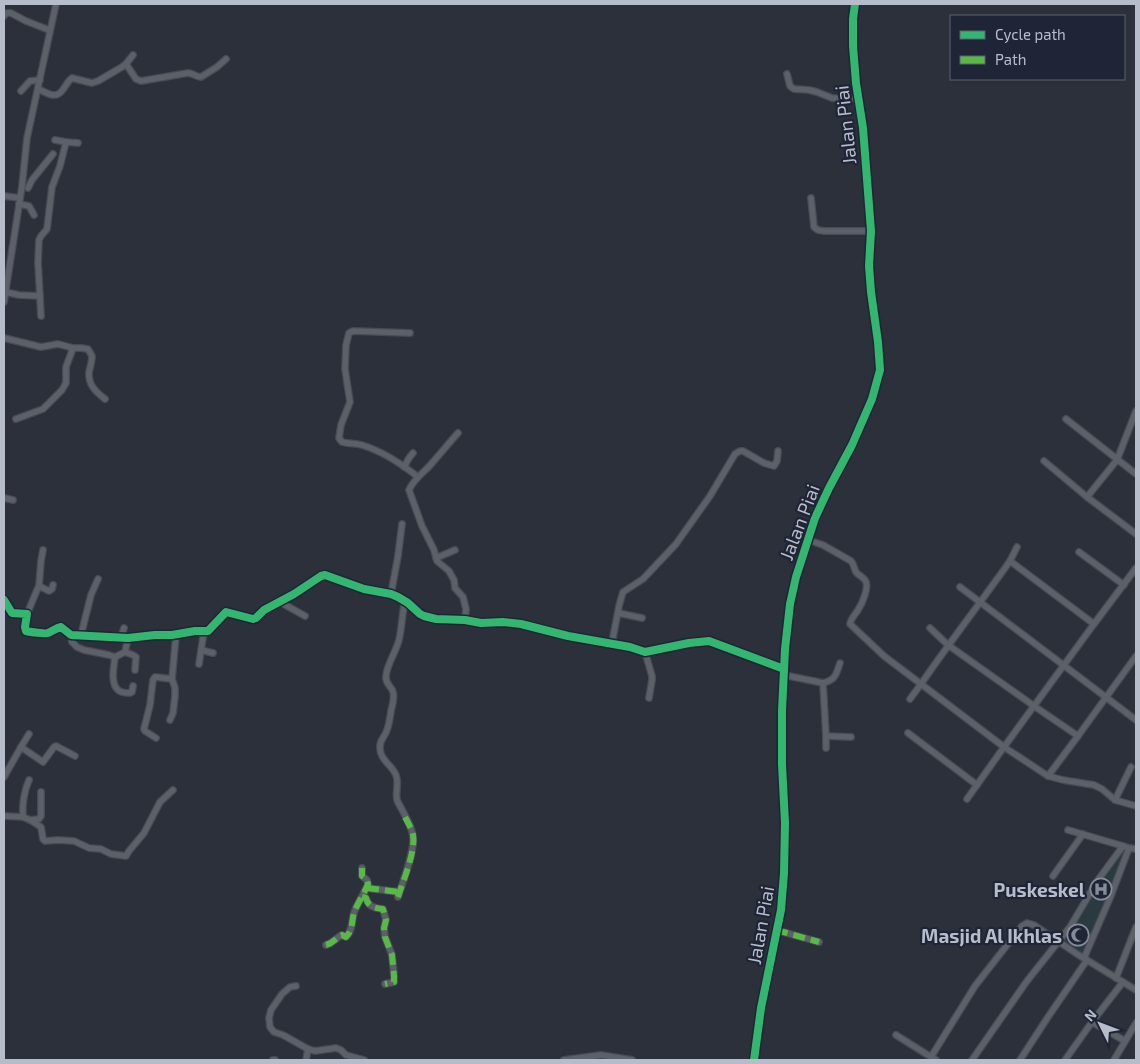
<svg xmlns="http://www.w3.org/2000/svg" width="1140" height="1064" font-family="'Exo 2',sans-serif">
	<style>
		.green { fill: #293a41 }
		.lines { fill: none; stroke-linecap: round; stroke-linejoin: round }
		.minor-casing { stroke: #484b54; stroke-width: 8 }
		.minor { stroke: #5c6069; stroke-width: 5.5 }
		.quiet { stroke: #58b947; stroke-width: 6; stroke-dasharray: 12 6; stroke-linecap: butt }
		.cycleway-casing { stroke: #1f2536; stroke-width: 11 }
		.cycleway { stroke: #33b770; stroke-width: 8 }
		.labels { text-anchor: middle; dominant-baseline: central; stroke-width: 4.5; stroke-linejoin: round; paint-order: stroke }
		.street-label { font-size: 19px; fill: #b7bccb; stroke: #1f2536 }
		.poi-label { font-size: 19px; font-weight: bold; fill: #b7bccb; stroke: #1f2536; text-anchor: end }
	</style>
	<rect width="100%" height="100%" fill="#2c303b"/>
	<path class="green" d="M1124,848L1133,849L1081,954L1062,943L1100,881Z"/>
	<g class="lines">
		<g class="minor-casing">
			<g id="minor">
				<path d="M4,16L6,13H11L26,21L49,30"/>
				<path d="M126,64L136,79L141,81L188,73C193,73 196,77 201,77L217,67L226,59"/>
				<path d="M787,74L790,86L794,89L809,90L817,92L832,98L859,99"/>
				<path d="M38,89C48,93 56,101 64,88C67,84 68,81 72,78L92,83L98,81L122,67L126,64L133,55"/>
				<path d="M21,91L30,81L40,80"/>
				<path d="M55,140L66,142L78,143"/>
				<path d="M28,188L32,180L53,154"/>
				<path d="M4,196L20,198"/>
				<path d="M811,198L814,227L818,230L824,231H871"/>
				<path d="M19,204L29,206L34,215"/>
				<path d="M5,292L19,295L40,296"/>
				<path d="M4,302L22,186L27,138L56,4"/>
				<path d="M41,316L38,262L39,240L41,236L47,229L52,187L60,166L66,142"/>
				<path d="M410,333L353,331L349,333L346,345L345,369L350,402L341,425L339,438L342,442C349,444 355,443 362,445C381,451 403,465 418,477"/>
				<path d="M4,338L41,347L58,344L73,348H81L88,349L92,356C92,362 90,367 89,372C88,385 96,392 105,399"/>
				<path d="M16,419L43,409L62,390L66,383V367L73,348"/>
				<path d="M1066,419L1136,474"/>
				<path d="M458,433C449,443 441,453 432,463C425,472 414,478 409,490L422,526L434,550L437,561L449,571L454,580L455,588L463,597L466,609L465,620"/>
				<path d="M1044,461L1087,497L1136,534"/>
				<path d="M404,467L409,458L413,453"/>
				<path d="M1087,497L1117,460L1136,411"/>
				<path d="M4,498L13,500"/>
				<path d="M808,540L823,545L851,561C854,564 854,569 856,572C858,575 863,577 865,580C870,586 862,604 858,610C855,615 851,618 850,624L884,656L921,684L910,699"/>
				<path d="M1079,552L1124,585"/>
				<path d="M436,558L455,550"/>
				<path d="M1010,561L1017,547"/>
				<path d="M39,586L49,591L52,589L53,585"/>
				<path d="M960,587L1136,720"/>
				<path d="M391,594L398,556L402,524"/>
				<path d="M4,600L12,613L27,614L25,627L26,631C30,632 46,634 48,633C53,631 56,628 61,627L71,635L128,638L155,635H172L195,631H208L226,612L253,619L256,618L264,610L294,594L321,576L325,575L364,589L391,594L398,597L408,603L420,614L424,616L436,619L465,620L481,623L503,622L521,624L568,636L630,647L645,652L689,643L709,641L784,669"/>
				<path d="M280,602L305,616"/>
				<path d="M618,613L642,618"/>
				<path d="M27,614L37,590L39,586L41,561L43,550"/>
				<path d="M1094,624L1136,568"/>
				<path d="M930,628L948,645L1034,706L1078,736L1048,776"/>
				<path d="M71,635L72,642L77,647L84,650L109,655L115,657L125,652L128,638"/>
				<path d="M81,635L91,595L98,579"/>
				<path d="M121,638L124,628"/>
				<path d="M612,643L619,606L623,592L643,579L676,544L710,496L735,454L740,451H743L764,463L774,466L777,461L778,451"/>
				<path d="M201,650L213,653"/>
				<path d="M125,652L133,655L136,657L135,670"/>
				<path d="M645,652L652,676V680L649,698"/>
				<path d="M115,657C114,666 110,683 118,690C121,693 126,693 130,693L132,692L133,686"/>
				<path d="M199,664L204,631"/>
				<path d="M784,675L823,683"/>
				<path d="M170,720L173,713L175,696V688L172,679L176,635"/>
				<path d="M908,733L977,785"/>
				<path d="M826,736L851,737"/>
				<path d="M1078,736L1136,656"/>
				<path d="M156,738L145,731L144,729L150,705L153,680L155,677L172,679"/>
				<path d="M21,747L29,734"/>
				<path d="M826,748V736L823,683C836,680 836,674 840,663"/>
				<path d="M4,777L21,747L43,762L54,747L56,746L75,756"/>
				<path d="M967,799L1004,747L1094,624L1010,561C981,602 950,642 921,684L1004,747L1048,776L1063,780L1094,785L1102,789L1115,800L1136,806"/>
				<path d="M1115,800L1131,767"/>
				<path d="M4,816L23,817C22,804 24,792 29,780"/>
				<path d="M23,817L30,820L41,827L43,839L45,841L58,840L74,841L89,848L101,849L111,854L126,856L129,851L144,833L160,802L173,790"/>
				<path d="M30,820L39,819L41,816V792"/>
				<path d="M1068,830L1123,846"/>
				<path d="M1053,876L1083,834"/>
				<path d="M367,888L399,892"/>
				<path d="M362,897L366,898C368,907 375,908 383,909L386,920L384,928L385,937L392,955L394,976V982L385,984"/>
				<path d="M398,897C403,881 415,851 413,836C411,823 402,811 397,800C395,791 400,781 395,773C390,764 380,759 380,748C379,740 385,737 387,730C389,725 390,718 391,711C392,706 395,698 393,692C392,686 385,685 386,676C387,664 396,652 399,640C402,627 402,614 405,601"/>
				<path d="M776,930L819,942"/>
				<path d="M326,945C334,943 335,938 342,935L346,937C354,929 351,919 355,910C359,901 365,892 368,884L367,880L362,876V868"/>
				<path d="M1084,958L1110,898L1129,848L1136,849"/>
				<path d="M1116,978L1136,927"/>
				<path d="M296,986L290,987L282,994L271,1010L269,1018L270,1027L274,1032L283,1035L308,1049L315,1051L336,1048L341,1050L346,1055L364,1060"/>
				<path d="M1092,1022L1125,1041"/>
				<path d="M896,1035L931,1057"/>
				<path d="M273,1060H275"/>
				<path d="M306,1060L308,1049"/>
				<path d="M564,1060L601,1055L632,1060"/>
				<path d="M754,1060L761,1008L781,910L784,873L785,823L782,764V711L785,649L790,604L796,577L815,518L829,488L852,445L872,399L880,370L878,342L871,292L869,266L871,231L863,128L856,83L853,46V19L855,4"/>
				<path d="M936,1060L931,1057L975,986L1022,926L1027,923L1034,925L1077,954L1136,990"/>
				<path d="M972,1060L1027,981L1070,927L1098,880L1123,846L1129,848"/>
				<path d="M1020,1060L1048,1017L1087,960"/>
				<path d="M1065,1060L1092,1022L1123,982"/>
				<path d="M1114,1060L1136,1023"/>
			</g>
		</g>
		<use href="#minor" class="minor"/>
		<g class="quiet">
			<path d="M367,888L399,892"/>
			<path d="M362,897L366,898C368,907 375,908 383,909L386,920L384,928L385,937L392,955L394,976V982L385,984"/>
			<path d="M398,897C403,881 416,851 413,835C412,829 408,823 405,817"/>
			<path d="M776,930L819,942"/>
			<path d="M326,945C334,943 335,938 342,935L346,937C354,929 351,919 355,910C359,901 365,892 368,884L367,880L362,876V868"/>
		</g>
		<g class="cycleway-casing">
			<g id="cycleway">
				<path d="M4,600L12,613L27,614L25,627L26,631C30,632 46,634 48,633C53,631 56,628 61,627L71,635L128,638L155,635H172L195,631H208L226,612L253,619L256,618L264,610L294,594L321,576L325,575L364,589L391,594L398,597L408,603L420,614L424,616L436,619L465,620L481,623L503,622L521,624L568,636L630,647L645,652L689,643L709,641L784,669"/>
				<path d="M754,1060L761,1008L781,910L784,873L785,823L782,764V711L785,649L790,604L796,577L815,518L829,488L852,445L872,399L880,370L878,342L871,292L869,266L871,231L863,128L856,83L853,46V19L855,4"/>
			</g>
		</g>
		<use href="#cycleway" class="cycleway"/>
	</g>
	<defs>
		<g id="hospital-ring" transform="scale(1.125)"><circle r="9.5" fill="#1f2536" stroke="#868b99" stroke-width="1.5"/><path d="M-5-5h3v3.5h4V-5h3V5h-3V1.5h-4V5h-3Z" fill="#868b99"/></g>
		<g id="mosque-ring" transform="scale(1.125)"><circle r="9.5" fill="#1f2536" stroke="#868b99" stroke-width="1.5"/><path d="M3.5-4.9A6 6 0 1 0 3.5 4.9A5 5 0 1 1 3.5-4.9Z" fill="#868b99"/></g>
	</defs>
	<g fill-rule="evenodd">
		<use href="#hospital-ring" x="1101" y="889"/>
		<use href="#mosque-ring" x="1078" y="935"/>
	</g>
	<g class="labels">
		<g class="street-label">
			<text transform="translate(845 125) rotate(-96)">Jalan Piai</text>
			<text transform="translate(799 522) rotate(-69)">Jalan Piai</text>
			<text transform="translate(760 925) rotate(-80)">Jalan Piai</text>
		</g>
		<g class="poi-label">
			<text x="1085" y="889">Puskeskel</text>
			<text x="1062" y="935">Masjid Al Ikhlas</text>
		</g>
	</g>
	<rect width="1140" height="1064" fill="none" stroke="#b7bccb" stroke-width="10"/>
	<rect x="950" y="15" width="175" height="65" fill="#1f2536" stroke="#5c6172"/>
	<rect x="960" y="31" width="25" height="8" fill="#33b770" stroke="#5c6172"/>
	<text x="995" y="40" font-size="15" fill="#b7bccb">Cycle path</text>
	<rect x="960" y="56" width="25" height="8" fill="#58b947" stroke="#5c6172"/>
	<text x="995" y="65" font-size="15" fill="#b7bccb">Path</text>
	<g transform="translate(1100 1024) rotate(312)" stroke="#1f2536" stroke-width="4" paint-order="stroke">
	<path d="M0-4L9 19L0 12L-9 19Z" fill="#b7bccb"/>
	<text y="-8" font-size="14" font-weight="bold" text-anchor="middle" fill="#b7bccb">N</text>
	</g>
</svg>
